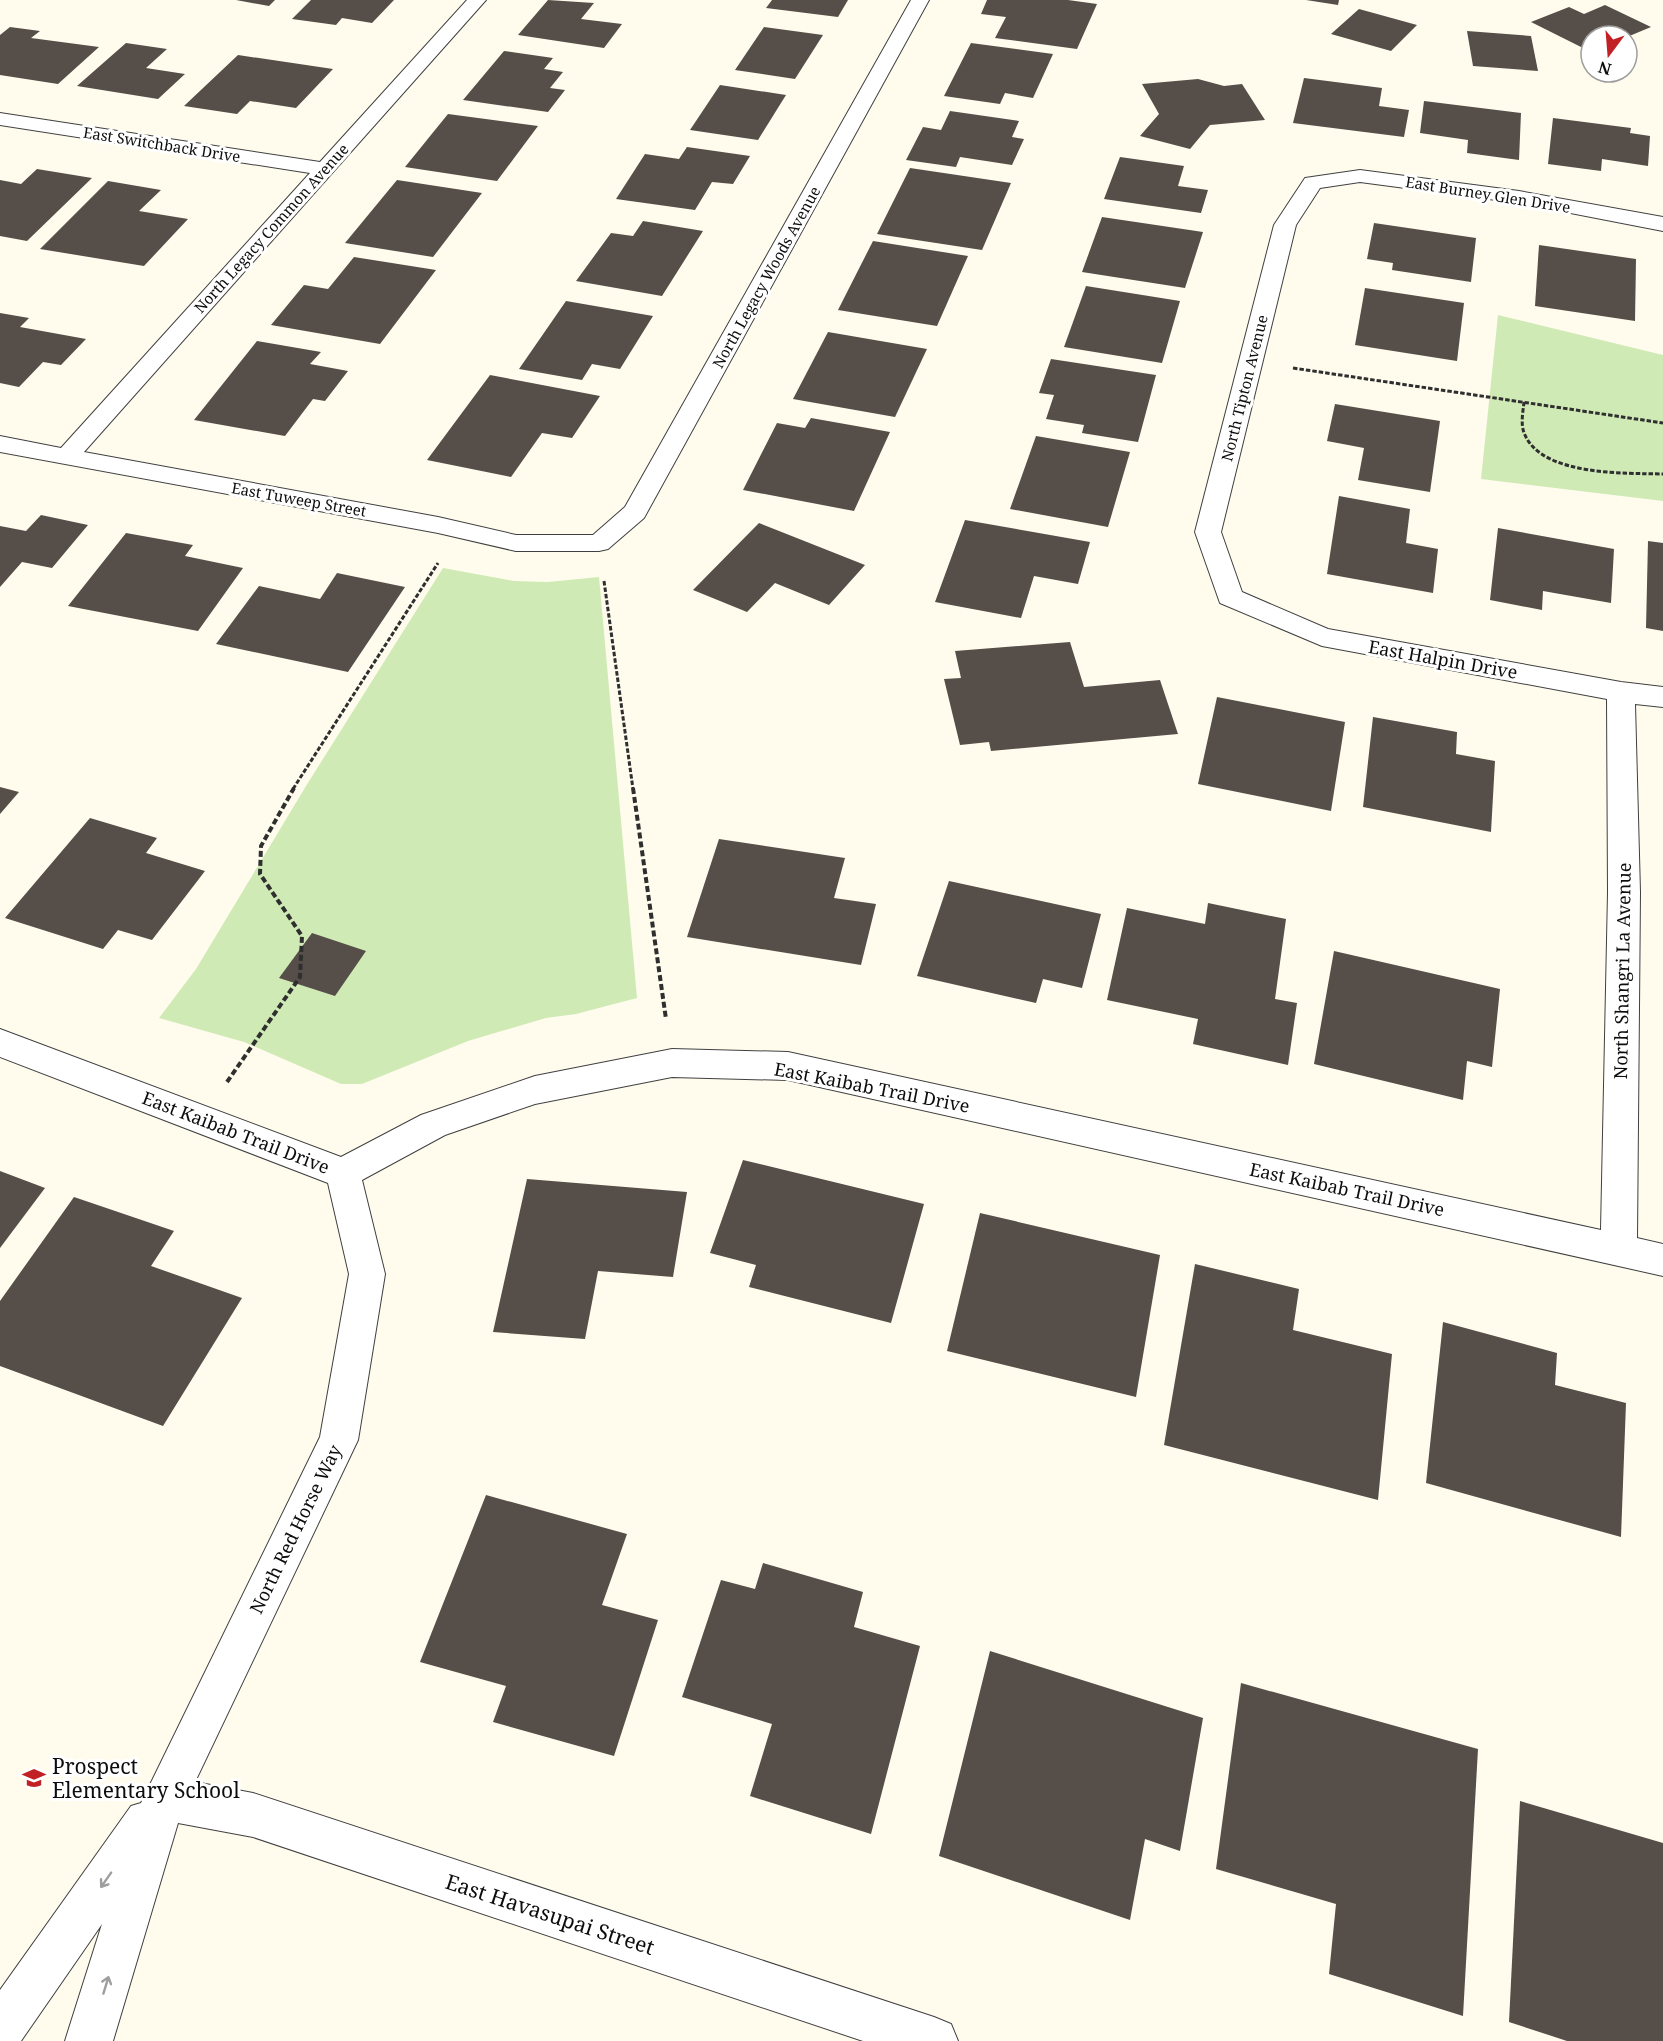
<svg xmlns="http://www.w3.org/2000/svg" width="1663" height="2041" font-family="'Noto Serif',serif">
	<style>
		.green { fill: #d0eab6 }
		.building { fill: #564e49 }
		.lines { fill: none; stroke-linecap: round; stroke-linejoin: round }
		.minor-casing { stroke: #404040; stroke-width: 2 }
		.path-far1 { stroke: #2f2f2f; stroke-width: 3; stroke-dasharray: 4.5 2; stroke-linecap: butt }
		.path { stroke: #2f2f2f; stroke-width: 4; stroke-dasharray: 6 3; stroke-linecap: butt }
		.minor { fill: #fff; fill-rule: evenodd }
		.oneway { stroke: #9e9e9e }
		.labels { text-anchor: middle; dominant-baseline: central; stroke-width: 6; stroke-linejoin: round; paint-order: stroke }
		.far-street-label { font-size: 15px; fill: #0d0d0d; stroke: #fff }
		.street-label { font-size: 18px; fill: #0d0d0d; stroke: #fff }
		.near-poi-label { font-size: 21px; fill: #0d0d0d; stroke: #fff; text-anchor: start }
		.near-street-label { font-size: 21px; fill: #0d0d0d; stroke: #fff }
	</style>
	<rect width="100%" height="100%" fill="#fffced"/>
	<g class="green">
		<path d="M1498,315L1663,355V501L1481,479Z"/>
		<path d="M443,568L514,581L548,582L599,577L637,998L576,1014L546,1018L468,1041L362,1084H341L244,1042L159,1018L196,969L306,786Z"/>
	</g>
	<g class="building">
		<path d="M236,0H275L269,6Z"/>
		<path d="M311,0H394L372,23L342,18L336,25L292,19Z"/>
		<path d="M548,0L594,3L581,19L622,24L604,48L518,35Z"/>
		<path d="M772,0H848L838,17L766,8Z"/>
		<path d="M987,0H1068L1097,4L1077,49L995,38L1006,17L981,14Z"/>
		<path d="M1306,0H1339L1338,5Z"/>
		<path d="M1605,5L1651,27L1627,37L1591,36V52L1531,22L1569,7L1584,14Z"/>
		<path d="M1359,9L1417,25L1391,51L1331,34Z"/>
		<path d="M10,27L40,31L31,38L99,47L58,84L0,75V35Z"/>
		<path d="M764,27L823,35L795,79L735,70Z"/>
		<path d="M1467,31L1531,36L1538,71L1473,66Z"/>
		<path d="M126,43L167,49L146,68L185,74L158,99L77,86Z"/>
		<path d="M971,43L1053,54L1033,98L1005,93L1000,104L944,96Z"/>
		<path d="M504,51L553,58L544,69L563,72L550,88L565,90L548,112L463,100Z"/>
		<path d="M238,55L333,69L296,108L250,101L237,114L184,106Z"/>
		<path d="M1304,78L1382,88L1379,106L1409,110L1404,137L1293,123Z"/>
		<path d="M1198,79L1224,86L1242,84L1265,120L1210,125L1190,149L1140,136L1159,114L1142,84Z"/>
		<path d="M720,85L786,95L758,140L690,130Z"/>
		<path d="M1424,101L1521,113L1519,160L1467,153L1468,140L1420,133Z"/>
		<path d="M950,111L1019,121L1012,137L1024,139L1012,165L960,157L956,167L906,160L923,127L941,130Z"/>
		<path d="M448,114L538,126L497,181L405,167Z"/>
		<path d="M1553,118L1631,128L1630,133L1650,136L1648,166L1602,159L1601,171L1548,164Z"/>
		<path d="M687,147L750,156L733,184L712,182L695,210L616,199L645,154L679,159Z"/>
		<path d="M1120,157L1184,166L1178,186L1208,190L1201,213L1104,199Z"/>
		<path d="M910,168L1011,183L982,250L877,234Z"/>
		<path d="M37,169L92,178L27,241L0,236V180L21,184Z"/>
		<path d="M397,180L482,193L433,257L345,243Z"/>
		<path d="M108,181L161,190L139,211L188,219L144,266L40,249Z"/>
		<path d="M1102,217L1203,232L1185,288L1082,272Z"/>
		<path d="M643,221L703,231L662,296L576,281L611,233L633,236Z"/>
		<path d="M1374,223L1476,238L1471,282L1392,270L1393,263L1367,259Z"/>
		<path d="M873,241L968,256L937,326L838,310Z"/>
		<path d="M1539,245L1636,259L1635,321L1535,306Z"/>
		<path d="M354,257L436,270L380,344L271,325L304,285L328,289Z"/>
		<path d="M1086,286L1180,301L1162,363L1064,347Z"/>
		<path d="M1365,288L1464,303L1457,361L1355,345Z"/>
		<path d="M566,301L653,316L620,369L592,364L582,380L519,369Z"/>
		<path d="M0,313L29,318L20,327L86,339L61,365L43,362L19,387L0,383Z"/>
		<path d="M828,332L927,349L895,417L793,399Z"/>
		<path d="M257,341L321,352L310,364L348,371L325,401L313,399L285,436L194,420Z"/>
		<path d="M1051,359L1156,375L1138,442L1082,433L1084,425L1046,419L1054,395L1039,393Z"/>
		<path d="M490,375L600,396L572,438L542,433L511,477L427,460Z"/>
		<path d="M1335,404L1440,421L1430,492L1358,480L1364,448L1327,441Z"/>
		<path d="M811,418L890,432L854,511L743,490L777,423L805,428Z"/>
		<path d="M1036,436L1130,452L1108,527L1010,509Z"/>
		<path d="M1339,496L1410,509L1406,543L1438,549L1433,593L1327,574Z"/>
		<path d="M41,515L88,525L52,568L22,562L0,587V526L26,531Z"/>
		<path d="M965,520L1090,542L1078,584L1034,576L1021,618L935,602Z"/>
		<path d="M759,523L865,565L829,605L775,583L747,612L693,590Z"/>
		<path d="M1498,528L1614,549L1611,603L1543,591L1542,610L1490,600Z"/>
		<path d="M126,533L193,545L185,556L243,568L198,631L68,606Z"/>
		<path d="M1648,541L1663,543V631L1646,628Z"/>
		<path d="M337,573L405,587L348,672L216,644L259,586L320,599Z"/>
		<path d="M1070,642L1084,687L1160,680L1178,734L991,751L989,742L960,745L944,679L961,678L955,651Z"/>
		<path d="M1217,697L1345,722L1331,811L1198,784Z"/>
		<path d="M1373,717L1457,732L1456,754L1495,761L1491,832L1363,807Z"/>
		<path d="M0,787L19,792L0,814Z"/>
		<path d="M90,818L157,838L146,853L205,871L152,940L118,930L103,949L5,918Z"/>
		<path d="M719,839L845,858L834,898L876,904L861,965L687,937Z"/>
		<path d="M949,881L1101,914L1082,988L1043,979L1036,1003L917,976Z"/>
		<path d="M1208,903L1286,919L1275,999L1297,1003L1288,1065L1193,1044L1198,1019L1107,1000L1127,908L1205,924Z"/>
		<path d="M312,933L366,951L335,996L279,978Z"/>
		<path d="M1334,951L1500,989L1492,1067L1467,1061L1463,1100L1314,1064Z"/>
		<path d="M743,1160L924,1204L891,1323L749,1287L756,1265L710,1253Z"/>
		<path d="M0,1171L45,1188L0,1248Z"/>
		<path d="M527,1179L687,1192L673,1277L598,1271L585,1339L493,1332Z"/>
		<path d="M74,1197L174,1231L151,1266L242,1298L163,1426L0,1366V1301Z"/>
		<path d="M980,1213L1160,1255L1136,1397L947,1351Z"/>
		<path d="M1195,1264L1299,1289L1293,1330L1392,1354L1378,1500L1164,1445Z"/>
		<path d="M1443,1322L1557,1353L1555,1385L1626,1403L1621,1537L1426,1483Z"/>
		<path d="M486,1495L627,1534L602,1605L658,1620L614,1756L493,1722L506,1686L420,1662Z"/>
		<path d="M763,1563L863,1592L854,1627L920,1646L871,1834L750,1796L772,1724L682,1697L721,1580L755,1589Z"/>
		<path d="M990,1651L1203,1718L1180,1851L1145,1839L1130,1920L939,1856Z"/>
		<path d="M1241,1683L1478,1749L1463,2016L1329,1974L1336,1904L1216,1869Z"/>
		<path d="M1520,1801L1663,1843V2041H1567L1509,2022Z"/>
	</g>
	<g class="lines">
		<g class="minor-casing">
			<g id="minor">
				<path d="M467,0H486L84,452L438,517L516,535H593L625,507L911,0H929L644,518L608,549L599,551H516L438,533L0,452V436L61,448L310,173L0,125V113L320,162Z"/>
				<path d="M1360,170L1519,191L1663,217V231L1519,203L1360,182L1320,188L1296,225L1221,532L1242,592L1328,629L1621,682L1663,687V707L1635,704L1640,892L1637,1238L1663,1244V1276L788,1080L672,1077L535,1104L445,1135L362,1180L385,1274L358,1440L195,1782L253,1793L934,2017L951,2024L958,2041H863L253,1837L178,1823L113,2041H65L102,1924L21,2041H0V1990L131,1806L141,1803L320,1437L349,1274L328,1183L0,1057V1029L341,1157L421,1115L535,1076L672,1049L788,1052L1601,1230L1608,892L1607,699L1322,646L1220,603L1195,532L1274,225L1305,178Z"/>
			</g>
		</g>
		<g class="path-far1">
			<path d="M1293,368L1663,423"/>
			<path d="M1524,402C1523,412 1520,425 1525,435C1543,476 1625,473 1663,474"/>
			<path d="M604,581L633,789"/>
			<path d="M293,789L438,563"/>
		</g>
		<g class="path">
			<path d="M633,788L666,1019"/>
			<path d="M227,1082L300,977L302,936L260,874L261,846L294,788"/>
		</g>
		<use href="#minor" class="minor"/>
	</g>
	<defs><path id="oneway-shaft" d="M-6 0H5M1.5-3L5.5 0L1.5 3" fill="none" stroke-width="1.6" stroke-linecap="round" stroke-linejoin="round" transform="scale(1.5)"/></defs>
	<g class="oneway">
		<use href="#oneway-shaft" transform="translate(106 1880) rotate(125)"/>
		<use href="#oneway-shaft" transform="translate(106 1985) rotate(-73)"/>
	</g>
	<defs>
		<g id="school-bare" transform="scale(1.8)"><path d="M0-5L7-2L0 1L-7-2ZM-4 1L0 2.5L4 1V4Q0 6-4 4Z" fill="#c12124" stroke="#fff" stroke-width="2.5" paint-order="stroke"/></g>
	</defs>
	<g fill-rule="evenodd">
		<use href="#school-bare" x="34" y="1778"/>
	</g>
	<g class="labels">
		<g class="far-street-label">
			<text transform="translate(162 144) rotate(9)">East Switchback Drive</text>
			<text transform="translate(1488 194) rotate(9)">East Burney Glen Drive</text>
			<text transform="translate(271 228) rotate(-48)">North Legacy Common Avenue</text>
			<text transform="translate(766 277) rotate(-61)">North Legacy Woods Avenue</text>
			<text transform="translate(1244 388) rotate(-76)">North Tipton Avenue</text>
			<text transform="translate(299 499) rotate(10)">East Tuweep Street</text>
		</g>
		<g class="street-label">
			<text transform="translate(1443 659) rotate(10)">East Halpin Drive</text>
			<text transform="translate(1622 971) rotate(-89)">North Shangri La Avenue</text>
			<text transform="translate(872 1087) rotate(11)">East Kaibab Trail Drive</text>
			<text transform="translate(236 1132) rotate(21)">East Kaibab Trail Drive</text>
			<text transform="translate(1347 1189) rotate(12)">East Kaibab Trail Drive</text>
			<text transform="translate(295 1529) rotate(-64)">North Red Horse Way</text>
		</g>
		<g class="near-poi-label">
			<text x="52" y="1766">Prospect<tspan x="52" dy="24">Elementary School</tspan></text>
		</g>
		<g class="near-street-label">
			<text transform="translate(550 1914) rotate(18)">East Havasupai Street</text>
		</g>
	</g>
	<g transform="translate(1609 54) rotate(196)"><circle r="28" fill="#ffffff" stroke="#9e9e9e" stroke-width="1.5"/>
	<path d="M0-4.5L10 22L0 15L-10 22Z" fill="#c12124"/>
	<text y="-9" font-size="16" font-weight="bold" text-anchor="middle" fill="#0d0d0d">N</text>
	</g>
</svg>
